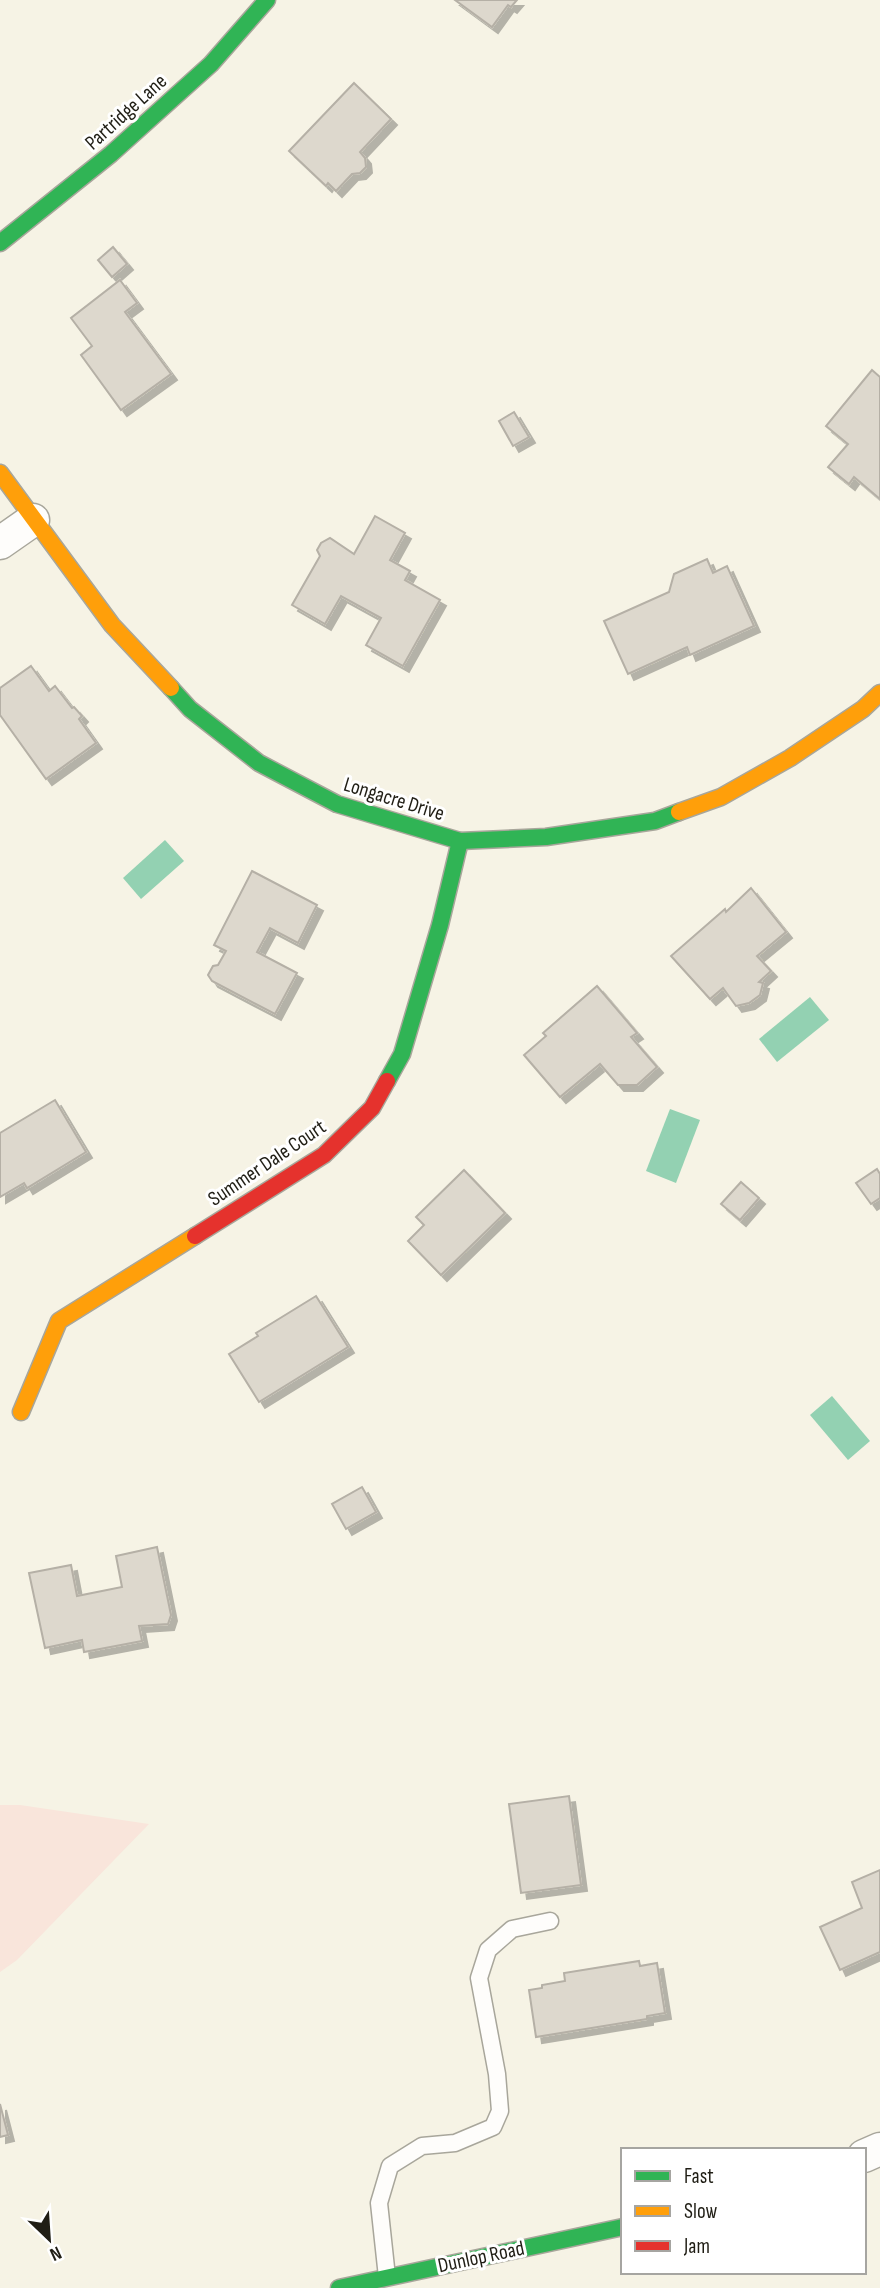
<svg xmlns="http://www.w3.org/2000/svg" width="880" height="2288" font-family="'Sofia Sans Condensed',sans-serif">
	<style>
		.green { fill: #f9e5db }
		.water { fill: #93d1b2 }
		.building { fill: #ddd8cd; stroke: #b5b0a6; stroke-width: 2; filter: url(#shadow) }
		.lines { fill: none; stroke-linecap: round; stroke-linejoin: round }
		.lane-casing { stroke: #a8a69b; stroke-width: 19 }
		.street-casing { stroke: #a8a69b; stroke-width: 35 }
		.fast-casing { stroke: #a8a69b; stroke-width: 19 }
		.slow-casing { stroke: #a8a69b; stroke-width: 19 }
		.jam-casing { stroke: #a8a69b; stroke-width: 19 }
		.lane { stroke: #fefdfb; stroke-width: 16 }
		.street { stroke: #fefdfb; stroke-width: 32 }
		.fast { stroke: #30b455; stroke-width: 16 }
		.slow { stroke: #ff9f0a; stroke-width: 16 }
		.jam { stroke: #e5322d; stroke-width: 16 }
		.labels { text-anchor: middle; dominant-baseline: central; stroke-width: 6; stroke-linejoin: round; paint-order: stroke }
		.street-label { font-size: 21px; fill: #201e15; stroke: #fff }
	</style>
	<defs>
		<filter id="shadow"><feDropShadow dx="6" dy="6" stdDeviation="0" flood-color="#0004"/></filter>
	</defs>
	<rect width="100%" height="100%" fill="#f6f3e5"/>
	<path class="green" d="M0,1805H20L149,1824L17,1960L0,1972Z"/>
	<g class="water">
		<path d="M165,840L184,861L141,899L123,878Z"/>
		<path d="M810,997L829,1020L777,1062L759,1039Z"/>
		<path d="M670,1109L700,1120L676,1183L646,1171Z"/>
		<path d="M832,1396L870,1441L848,1460L810,1415Z"/>
	</g>
	<g class="building">
		<path d="M455,0H517L511,7L508,5L492,27Z"/>
		<path d="M354,83L391,119L360,152L365,158L366,167L360,173L352,174L336,191L328,183L326,186L289,151Z"/>
		<path d="M113,247L127,264L112,277L98,260Z"/>
		<path d="M120,280L137,303L125,312L171,374L121,410L81,355L92,346L71,318Z"/>
		<path d="M872,370L880,377V499L854,477L849,484L828,467L848,444L826,426Z"/>
		<path d="M514,412L529,437L513,446L499,421Z"/>
		<path d="M375,516L405,533L390,560L410,571L405,580L440,600L403,666L366,645L381,618L341,596L325,624L292,605L320,556L317,550L321,543L330,538L354,554Z"/>
		<path d="M707,559L713,573L727,566L754,626L690,655L687,647L628,674L604,621L669,592L674,574Z"/>
		<path d="M31,666L49,691L55,686L72,708L74,707L82,716L79,719L96,743L46,779L0,715V688Z"/>
		<path d="M252,871L317,905L298,943L270,928L257,952L297,973L275,1014L212,981L208,975L213,966L218,965L226,951L214,945Z"/>
		<path d="M751,888L786,932L757,956L771,971L759,982L763,983L760,995L749,1003L736,1006L723,988L710,999L671,956L725,909L726,912Z"/>
		<path d="M597,986L637,1033L631,1037L657,1067L637,1085H618L600,1064L560,1097L524,1055L546,1036L543,1033Z"/>
		<path d="M55,1100L86,1152L27,1188L24,1183L0,1197V1133Z"/>
		<path d="M877,1169L880,1174V1198L871,1204L856,1183Z"/>
		<path d="M464,1170L505,1213L441,1275L408,1241L424,1225L416,1217Z"/>
		<path d="M741,1182L759,1198L740,1220L721,1204Z"/>
		<path d="M316,1296L348,1347L259,1402L229,1354L258,1336L256,1333Z"/>
		<path d="M362,1487L376,1512L346,1529L332,1504Z"/>
		<path d="M157,1547L171,1615L168,1624L139,1626L142,1641L84,1652L82,1640L45,1648L29,1573L71,1565L77,1596L122,1587L116,1556Z"/>
		<path d="M569,1796L581,1885L521,1893L509,1804Z"/>
		<path d="M880,1870V1952L840,1970L820,1927L862,1908L852,1882Z"/>
		<path d="M639,1961L640,1966L657,1963L665,2013L647,2016V2019L536,2037L529,1990L542,1988V1985L565,1981L564,1973Z"/>
		<path d="M0,2104L8,2135L0,2137Z"/>
	</g>
	<g class="lines">
		<g class="lane-casing">
			<path id="lane" d="M387,2277L379,2203L390,2166L422,2146L455,2143L493,2127L500,2111L497,2074L479,1978L488,1950L512,1929L550,1921"/>
		</g>
		<g class="street-casing">
			<g id="street">
				<path d="M0,543L33,520"/>
				<path d="M864,2156L880,2149"/>
			</g>
		</g>
		<g class="fast-casing">
			<g id="fast">
				<path d="M0,243L111,154L211,64L267,0"/>
				<path d="M171,688L190,709L259,763L337,804L460,841L546,837L655,821L679,812"/>
				<path d="M387,1081L402,1054L440,925L460,841"/>
				<path d="M339,2288L623,2227"/>
			</g>
		</g>
		<g class="slow-casing">
			<g id="slow">
				<path d="M0,473L112,625L171,688"/>
				<path d="M679,812L721,797L790,758L863,709L880,693"/>
				<path d="M21,1412L59,1321L195,1236"/>
			</g>
		</g>
		<g class="jam-casing">
			<path id="jam" d="M195,1236L324,1155L372,1108L387,1081"/>
		</g>
		<use href="#lane" class="lane"/>
		<use href="#street" class="street"/>
		<use href="#fast" class="fast"/>
		<use href="#slow" class="slow"/>
		<use href="#jam" class="jam"/>
	</g>
	<g class="labels">
		<g class="street-label">
			<text transform="translate(126 112) rotate(-42)">Partridge Lane</text>
			<text transform="translate(394 799) rotate(17)">Longacre Drive</text>
			<text transform="translate(267 1163) rotate(-34)">Summer Dale Court</text>
			<text transform="translate(481 2257) rotate(-12)">Dunlop Road</text>
		</g>
	</g>
	<rect x="621" y="2148" width="245" height="126" fill="#ffffff" stroke="#a6a5a1" stroke-width="2"/>
	<rect x="635" y="2171" width="35" height="10" fill="#30b455" stroke="#a6a5a1" stroke-width="2"/>
	<text x="684" y="2183" font-size="21" fill="#201e15">Fast</text>
	<rect x="635" y="2206" width="35" height="10" fill="#ff9f0a" stroke="#a6a5a1" stroke-width="2"/>
	<text x="684" y="2218" font-size="21" fill="#201e15">Slow</text>
	<rect x="635" y="2241" width="35" height="10" fill="#e5322d" stroke="#a6a5a1" stroke-width="2"/>
	<text x="684" y="2253" font-size="21" fill="#201e15">Jam</text>
	<g transform="translate(49 2239) rotate(155)" stroke="#ffffff" stroke-width="5" paint-order="stroke">
	<path d="M0-5L12 26L0 18L-12 26Z" fill="#201e15"/>
	<text y="-10" font-size="19" font-weight="bold" text-anchor="middle" fill="#201e15">N</text>
	</g>
</svg>
